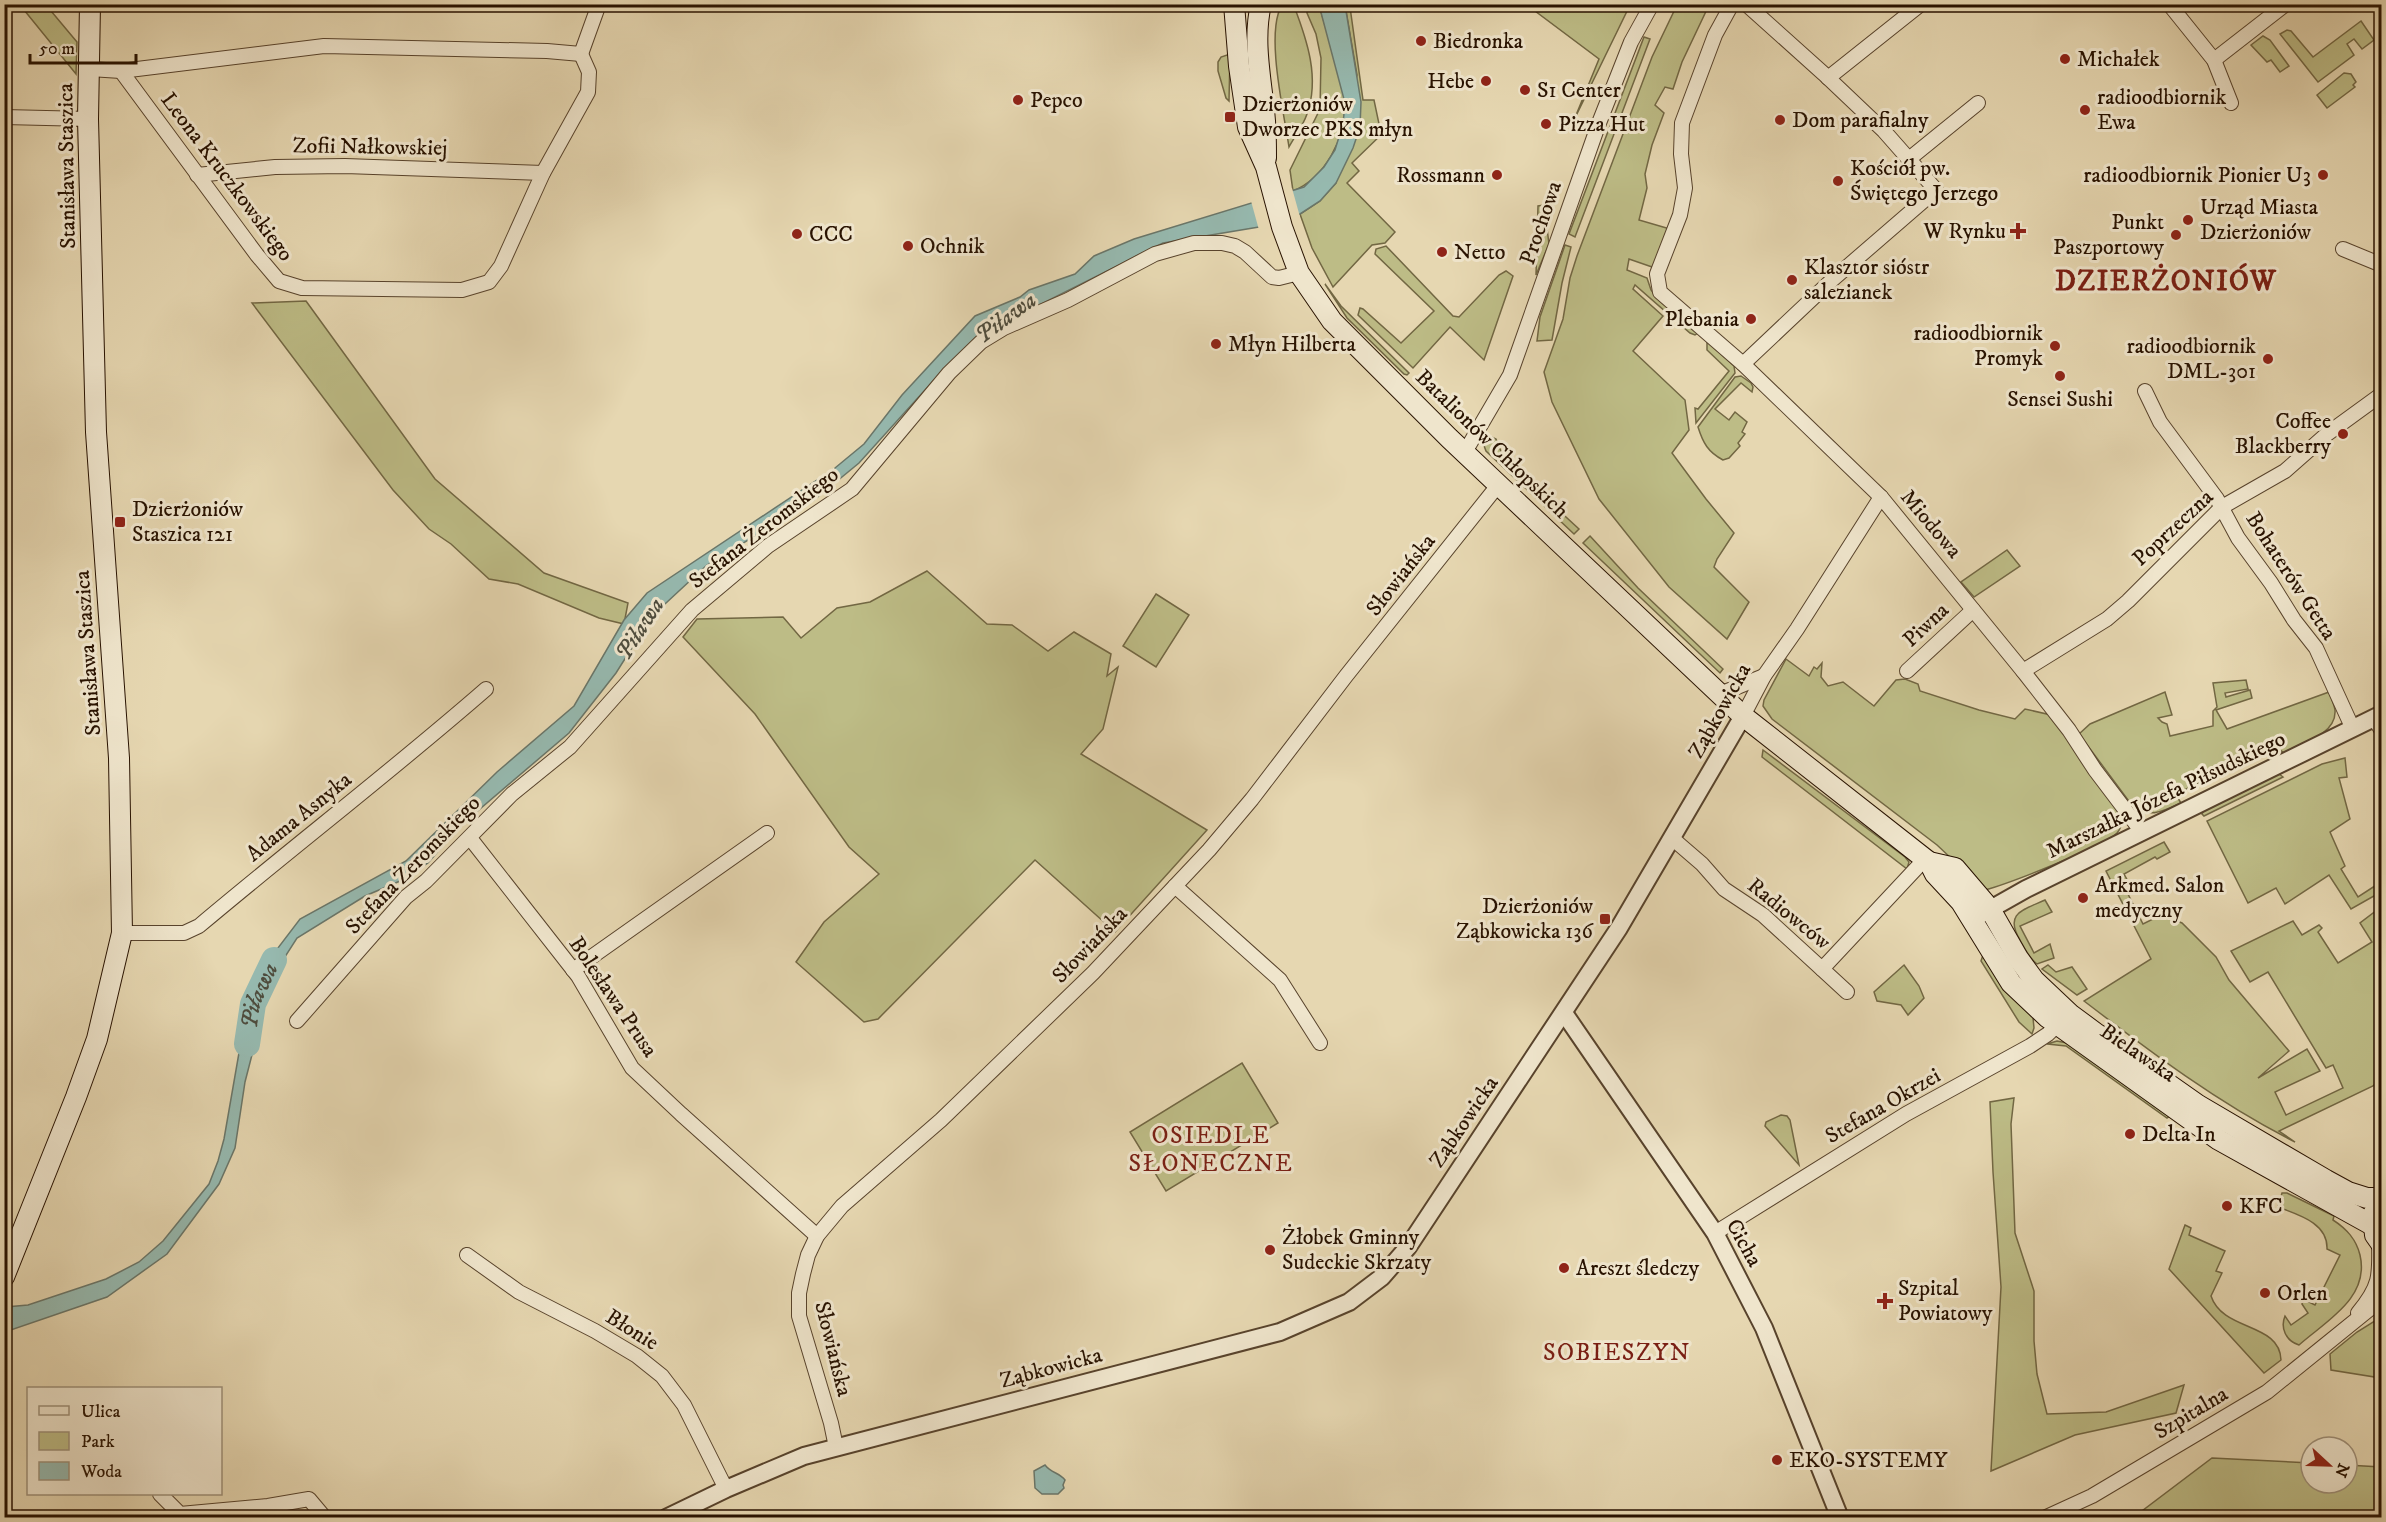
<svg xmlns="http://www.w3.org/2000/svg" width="2386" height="1522" font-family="'IM FELL DW Pica',serif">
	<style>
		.green { fill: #bdbc86; stroke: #726743; stroke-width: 1.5 }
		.water { fill: #96b9af; stroke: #6a7669; stroke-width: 1.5 }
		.pier { fill: #e6d7b1 }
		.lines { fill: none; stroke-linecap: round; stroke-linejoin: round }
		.river { stroke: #96b9af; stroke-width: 26 }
		.minor-casing { stroke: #58432c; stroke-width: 16 }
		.tertiary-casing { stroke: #58432c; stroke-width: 20 }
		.secondary-casing { stroke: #281200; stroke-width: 22 }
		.minor { stroke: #efe5cc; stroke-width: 14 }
		.tertiary { stroke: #efe5cc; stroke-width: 16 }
		.secondary { stroke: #efe5cc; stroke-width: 20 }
		.poi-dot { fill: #8f2418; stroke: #efe5cc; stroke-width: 2 }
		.labels { text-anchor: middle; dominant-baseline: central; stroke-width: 6; stroke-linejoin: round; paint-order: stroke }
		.poi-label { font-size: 22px; fill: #281200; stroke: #efe5cc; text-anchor: start }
		.street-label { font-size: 22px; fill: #281200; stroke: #efe5cc }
		.water-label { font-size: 24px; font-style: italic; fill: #4e4c3d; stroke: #efe5cc }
		.neighbourhood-label { font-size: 24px; letter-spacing: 1.5px; fill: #7a1f14; stroke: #efe5cc }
		.district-label { font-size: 28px; font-weight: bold; letter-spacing: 1.5px; fill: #7a1f14; stroke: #efe5cc }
	</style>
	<rect width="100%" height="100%" fill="#e6d7b1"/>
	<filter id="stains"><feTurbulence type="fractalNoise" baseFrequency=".00333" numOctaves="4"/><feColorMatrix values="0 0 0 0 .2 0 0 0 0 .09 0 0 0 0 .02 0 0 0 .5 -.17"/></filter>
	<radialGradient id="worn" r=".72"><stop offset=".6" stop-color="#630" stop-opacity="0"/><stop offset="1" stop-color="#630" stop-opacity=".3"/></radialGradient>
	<g class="green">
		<path d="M20,5H46L77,42L76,74Z"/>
		<path d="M1282,5L1294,6C1307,40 1320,78 1307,114C1303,126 1295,136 1289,147C1284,113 1265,32 1282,5Z"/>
		<path d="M1307,5H1319C1326,28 1333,52 1339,77C1341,85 1345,95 1345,104C1346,138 1325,178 1293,191L1290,170L1320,109L1321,58L1316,34L1307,13Z"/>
		<path d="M1345,5H1357L1350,7L1363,100H1374L1379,124L1385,131L1352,163L1359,171L1347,183L1395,232L1385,243L1372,245L1333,287L1312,248L1300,214L1320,201L1336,183L1357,75Z"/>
		<path d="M1527,5H1630L1574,120L1599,59Z"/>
		<path d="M1677,5H1709L1682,62L1673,89L1665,87L1655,105L1664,113L1652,145L1645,174L1647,188L1639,220L1670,229L1655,268L1629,259L1627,270L1647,278L1651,290L1658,299L1698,333L1695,335L1690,333L1635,285L1633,289L1663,316L1633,351L1685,400L1689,430L1672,453L1706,499L1734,533L1717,559L1714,567L1749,602L1727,639L1669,587L1599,499L1552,402L1544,372L1563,319L1570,278L1577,256L1652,57Z"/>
		<path d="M2361,21L2374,40L2362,49L2354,39L2347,44L2354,55L2318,82L2280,34L2287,30L2291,31L2313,57Z"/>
		<path d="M2263,36L2270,40L2289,66L2280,72L2271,60L2267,62L2251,45Z"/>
		<path d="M1644,37L1650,39L1575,237L1569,234Z"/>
		<path d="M1230,54L1229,101L1226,98L1218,71V62L1221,57Z"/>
		<path d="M2344,73L2351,74L2356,82L2353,85L2355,87L2327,108L2317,95Z"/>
		<path d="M1544,205L1549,244L1536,275L1538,206Z"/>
		<path d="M1565,245L1571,247L1562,283L1552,340L1537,341L1540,317Z"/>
		<path d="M1386,246L1453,316L1459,317L1499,275L1506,271L1513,276L1484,360L1450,327L1413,368L1358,315L1360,308L1363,309L1401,343L1434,311L1375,254L1376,249Z"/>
		<path d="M1325,284L1341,306L1409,373L1407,375L1404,374L1347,318Z"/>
		<path d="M306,301L435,479L544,573L628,603L624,624L599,618L518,584L489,579L451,544L429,529L393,490L252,303Z"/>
		<path d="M1707,341L1734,366L1735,373L1696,423L1695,408L1698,409L1729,371L1707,350Z"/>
		<path d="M1741,376L1751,383L1753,387L1752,392L1741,383L1715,409L1729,420L1735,412L1747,422L1742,432L1745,434L1738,443L1740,446L1729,458L1723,460C1708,452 1703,443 1698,427L1735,377Z"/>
		<path d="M1485,434L1496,439L1505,461L1579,529L1574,534L1486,451L1483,443Z"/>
		<path d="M1590,536L1638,588L1723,669L1720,673L1583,543Z"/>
		<path d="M2007,550L2020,566L1974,597L1961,582Z"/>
		<path d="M927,571L987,624L1012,625L1048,651L1074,632L1111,654L1107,676L1118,667L1103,729L1081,754L1207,830L1115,932L1035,860L878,1019L864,1022L796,962L824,922L879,874L849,847L755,714L683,637L697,619L783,617L801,638L837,608L870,602Z"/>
		<path d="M1156,594L1189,615L1156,667L1123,646Z"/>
		<path d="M1786,659L1809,676L1814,667L1817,669L1822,663L1821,677L1828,686L1843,682L1874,706L1896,680L1905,679L1918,684L1920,691L1979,710L2015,719L2025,709L2051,715L2121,811C2123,819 2123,826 2117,833C2104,847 2007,884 1985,890L1937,845L1772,719L1763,706L1764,700Z"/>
		<path d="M2246,680L2248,689L2225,693L2226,697L2250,690L2252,698L2216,710L2227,729L2329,692C2331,697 2334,704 2335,710C2337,734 2302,744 2284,753L2274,745L2178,793L2176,795L2181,803C2164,811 2147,820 2131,804L2079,734L2090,724L2165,692L2172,715L2158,718L2162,722L2167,724L2170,736L2213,726V711L2217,707L2213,683Z"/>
		<path d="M1763,750L1905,857L1909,862L1907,869L1762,757Z"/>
		<path d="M2345,758L2347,777L2339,778L2350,819L2330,832L2345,866L2341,869L2358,897L2381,882V892L2351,909L2329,875L2285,904L2276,888L2248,903L2207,821L2322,764Z"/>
		<path d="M2278,773L2283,777L2204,816L2202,814L2204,810Z"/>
		<path d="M2164,842L2170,852L2157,859L2155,857L2124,874L2130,885L2125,888L2143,924L2161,915L2182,923L2216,957L2229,980L2289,1051L2258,1078L2307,1049L2320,1071L2275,1092L2286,1115L2343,1088L2333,1065L2326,1068L2268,972L2250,982L2231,951L2293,921L2302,935L2319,925L2322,928L2318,932L2338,963L2372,942L2360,923L2381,907V1078L2373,1086L2279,1131L2295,1142C2218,1103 2152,1053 2084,1001L2151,959L2106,871Z"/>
		<path d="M2045,900L2052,912L2020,926L2034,953L2050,944L2054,958L2037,964C2029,958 2025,949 2020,940C2004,913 2023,910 2045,900Z"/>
		<path d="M1983,955L2033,1018L2034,1028L2032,1034L2019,1022L1981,961Z"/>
		<path d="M1904,965L1919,986L1924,998L1908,1015L1901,1005L1877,1001L1874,992Z"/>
		<path d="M2048,965L2056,972L2072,967L2087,989L2077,995L2042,969Z"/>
		<path d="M2057,1041L2067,1043L2170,1116L2167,1118L2066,1046L2047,1044Z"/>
		<path d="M1242,1063L1278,1123L1166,1191L1130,1132Z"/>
		<path d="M2014,1098L2011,1124L2015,1233L2034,1291V1341L2037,1374L2047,1414L2106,1412L2184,1385L2176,1413L2075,1435L1991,1471L2001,1287L1993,1172L1990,1102Z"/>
		<path d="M1781,1115L1787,1116L1790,1120L1799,1165L1765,1126L1766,1122Z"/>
		<path d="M2282,1193H2287L2334,1216L2333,1220C2347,1229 2356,1239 2360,1255C2370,1298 2326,1321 2299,1345C2286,1341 2280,1328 2285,1316L2291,1325L2308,1313L2302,1304L2303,1299L2315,1305L2340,1255L2327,1249C2328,1223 2299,1215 2278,1207Z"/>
		<path d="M2185,1225L2191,1228L2189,1235L2225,1251L2216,1271L2222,1273L2211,1296C2223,1332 2280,1322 2281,1360L2264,1373L2169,1269Z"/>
		<path d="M2381,1317V1378L2331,1370L2330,1354L2357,1332Z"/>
		<path d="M2212,1458L2311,1463V1483H2347V1465L2381,1467V1517H2134Z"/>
	</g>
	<g class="water">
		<path d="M1319,5H1345L1361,102L1360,127L1353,148L1336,183L1320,201L1300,214L1259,227L1163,243L987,331L934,380L859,463L814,500L707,565L652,616L616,673L569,733L460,826L428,863L400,881L365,896L297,938L272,977L245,1082L235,1148L219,1184L167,1254L107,1297L5,1332L6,1307L28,1305L106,1279L139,1262L163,1241L209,1184L218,1161L224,1139L240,1047L268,961L300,919L406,861L497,772L574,706L624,620L647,593L835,468L864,444L902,395L975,316L1020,297L1029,290L1075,274L1094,256L1134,239L1304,187L1324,167L1335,150L1343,124L1345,103Z"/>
		<path d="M1045,1465C1051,1473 1060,1473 1065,1480L1063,1485L1064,1488L1058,1494H1042L1035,1488L1034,1471Z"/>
	</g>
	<path class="pier" d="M1292,188L1300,217L1259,230L1251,201Z"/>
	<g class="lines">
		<path class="river" id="s1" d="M247,1044L253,1004L274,960"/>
		<g class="minor-casing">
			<g id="minor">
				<path d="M1732,4L1715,35L1682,123L1681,154L1685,188L1680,215L1657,274L1660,292L1743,364L1881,497L2023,671L2069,730L2095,770L2142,832"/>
				<path d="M2169,4L2214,60L2231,103"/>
				<path d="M581,54L599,4"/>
				<path d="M2214,60L2286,4"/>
				<path d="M90,69L121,71L324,46L547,51L581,54"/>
				<path d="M121,71L257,255L279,281L302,288L462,290L489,282L501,266L543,173L588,92L589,72L581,54"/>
				<path d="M1828,78L1921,4"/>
				<path d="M4,117L88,119"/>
				<path d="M1909,159L1978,103"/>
				<path d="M197,175L275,167L345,166L543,173"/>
				<path d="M2343,249L2382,265"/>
				<path d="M1743,364L1832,280L1936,190L1884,131L1824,74L1746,4"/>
				<path d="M2145,391L2160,422L2217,499L2238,538L2271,583L2294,620L2316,648L2353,729"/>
				<path d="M1465,452L1510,375L1599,123L1631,42L1652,4"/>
				<path d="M1907,671L1973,610"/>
				<path d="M2023,671L2107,619L2128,601L2222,507L2285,471L2327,434L2382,394"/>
				<path d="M1720,694L1764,676"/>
				<path d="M1743,716L1764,676L1797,629L1881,497"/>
				<path d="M2374,718L2382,731"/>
				<path d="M470,838L578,976L632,1068L681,1114L817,1236"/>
				<path d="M1673,839L1702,864L1724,889L1763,915L1822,969L1925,859"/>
				<path d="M1175,886L1280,980L1320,1043"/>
				<path d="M122,933H184L199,926C294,846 392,771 486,689"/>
				<path d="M1822,969L1847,992"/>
				<path d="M573,970L767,833"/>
				<path d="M297,1021L406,897L426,881L512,794L570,747L692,610L768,546L852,489L949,373L981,342L1004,328L1068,300L1155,254L1194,243H1222L1235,246L1245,252L1272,277L1279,278L1299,273"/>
				<path d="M1715,1233L1906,1114L2030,1046L2048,1034L2064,1019"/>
				<path d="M467,1255L519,1292L595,1331L637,1356L662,1376L684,1405L726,1489"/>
				<path d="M2358,1313C2380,1287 2380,1276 2379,1243"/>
				<path d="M836,1447L831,1423L799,1316V1293L803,1274L808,1255L817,1236L842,1206L941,1120L1093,973L1209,850L1252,799L1346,676L1499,484"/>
				<path d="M160,1494L180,1514L268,1506L309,1499L325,1518"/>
				<path d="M2044,1518L2092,1496L2267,1392L2382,1299"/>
			</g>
		</g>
		<g class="tertiary-casing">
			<g id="tertiary">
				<path d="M1980,915L2026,889L2382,714"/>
				<path d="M1564,1013L1715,1233L1764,1328L1840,1518"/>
				<path d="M666,1518L726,1489L804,1456L1280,1332L1349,1302L1382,1277L1408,1247L1619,928L1743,716"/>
			</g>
		</g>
		<g class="secondary-casing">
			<g id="secondary">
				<path d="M1234,4L1239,66L1248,127L1266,167L1282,227L1299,273L1332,321L1449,438L1743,716L1929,862L1935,874L1961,902L2011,983L2047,1017L2219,1140L2372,1225"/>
				<path d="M1261,4C1252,43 1262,82 1265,121C1266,133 1266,146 1266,158"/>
				<path d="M1929,862L1955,868L1990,909L2018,958L2034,980L2070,1014L2097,1034L2198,1105L2326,1180L2348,1192L2367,1198H2382"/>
				<path d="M2373,1214L2375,1235L2382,1245"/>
				<path d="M4,1277L76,1097L97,1039L122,933L119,758L96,432L88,119L90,4"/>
			</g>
		</g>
		<use href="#minor" class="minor"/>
		<use href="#tertiary" class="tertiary"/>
		<use href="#secondary" class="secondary"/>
	</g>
	<g class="poi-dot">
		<circle cx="1421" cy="41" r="6"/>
		<circle cx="2065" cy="59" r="6"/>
		<circle cx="1486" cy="81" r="6"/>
		<circle cx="1525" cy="90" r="6"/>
		<circle cx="1018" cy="100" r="6"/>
		<circle cx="2085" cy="110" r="6"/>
		<rect x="1224" y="111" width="12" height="12" rx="3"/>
		<circle cx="1780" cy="120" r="6"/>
		<circle cx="1546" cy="124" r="6"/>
		<circle cx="1497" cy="175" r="6"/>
		<circle cx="2323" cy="175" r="6"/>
		<circle cx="1838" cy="181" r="6"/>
		<circle cx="2188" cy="220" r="6"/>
		<path d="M2015 222h6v6h6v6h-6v6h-6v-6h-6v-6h6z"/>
		<circle cx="797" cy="234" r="6"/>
		<circle cx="2176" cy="235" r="6"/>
		<circle cx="908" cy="246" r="6"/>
		<circle cx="1442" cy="252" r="6"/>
		<circle cx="1792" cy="280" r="6"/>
		<circle cx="1751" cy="319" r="6"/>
		<circle cx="1216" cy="344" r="6"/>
		<circle cx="2055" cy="346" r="6"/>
		<circle cx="2268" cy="359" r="6"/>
		<circle cx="2060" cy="376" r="6"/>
		<circle cx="2343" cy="434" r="6"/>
		<rect x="114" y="516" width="12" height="12" rx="3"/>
		<circle cx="2083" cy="898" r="6"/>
		<rect x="1599" y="913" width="12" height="12" rx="3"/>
		<circle cx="2130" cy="1134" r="6"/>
		<circle cx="2227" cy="1206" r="6"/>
		<circle cx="1270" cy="1250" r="6"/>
		<circle cx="1564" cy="1268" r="6"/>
		<circle cx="2265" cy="1293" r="6"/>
		<path d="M1882 1292h6v6h6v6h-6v6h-6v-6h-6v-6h6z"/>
		<circle cx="1777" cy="1460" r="6"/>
	</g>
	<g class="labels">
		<g class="poi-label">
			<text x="1433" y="41">Biedronka</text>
			<text x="2077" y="59">Michałek</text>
			<text x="1474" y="81" text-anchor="end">Hebe</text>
			<text x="1537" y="90">S1 Center</text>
			<text x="2097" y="97">radioodbiornik<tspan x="2097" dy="25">Ewa</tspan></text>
			<text x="1030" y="100">Pepco</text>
			<text x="1242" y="104">Dzierżoniów<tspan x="1242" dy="25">Dworzec PKS młyn</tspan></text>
			<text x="1792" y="120">Dom parafialny</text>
			<text x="1558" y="124">Pizza Hut</text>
			<text x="1850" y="168">Kościół pw.<tspan x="1850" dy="25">Świętego Jerzego</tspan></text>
			<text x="1485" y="175" text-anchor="end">Rossmann</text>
			<text x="2311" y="175" text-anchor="end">radioodbiornik Pionier U3</text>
			<text x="2200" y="207">Urząd Miasta<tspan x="2200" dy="25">Dzierżoniów</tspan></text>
			<text x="2164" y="222" text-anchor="end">Punkt<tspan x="2164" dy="25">Paszportowy</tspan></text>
			<text x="2006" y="231" text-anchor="end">W Rynku</text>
			<text x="809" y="234">CCC</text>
			<text x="920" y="246">Ochnik</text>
			<text x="1454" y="252">Netto</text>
			<text x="1804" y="267">Klasztor sióstr<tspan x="1804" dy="25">salezianek</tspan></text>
			<text x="1739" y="319" text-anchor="end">Plebania</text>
			<text x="2043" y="333" text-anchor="end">radioodbiornik<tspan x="2043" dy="25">Promyk</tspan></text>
			<text x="1228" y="344">Młyn Hilberta</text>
			<text x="2256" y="346" text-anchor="end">radioodbiornik<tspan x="2256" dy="25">DML-301</tspan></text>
			<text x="2060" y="399" text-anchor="middle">Sensei Sushi</text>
			<text x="2331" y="421" text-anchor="end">Coffee<tspan x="2331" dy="25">Blackberry</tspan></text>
			<text x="132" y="509">Dzierżoniów<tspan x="132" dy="25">Staszica 121</tspan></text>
			<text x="2095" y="885">Arkmed. Salon<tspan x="2095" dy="25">medyczny</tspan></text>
			<text x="1593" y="906" text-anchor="end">Dzierżoniów<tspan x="1593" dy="25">Ząbkowicka 136</tspan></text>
			<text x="2142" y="1134">Delta In</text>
			<text x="2239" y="1206">KFC</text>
			<text x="1282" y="1237">Żłobek Gminny<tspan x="1282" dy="25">Sudeckie Skrzaty</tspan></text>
			<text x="1576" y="1268">Areszt śledczy</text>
			<text x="1898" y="1288">Szpital<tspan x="1898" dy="25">Powiatowy</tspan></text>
			<text x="2277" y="1293">Orlen</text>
			<text x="1789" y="1460">EKO-SYSTEMY</text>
		</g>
		<g class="street-label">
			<text transform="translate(370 147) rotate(1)">Zofii Nałkowskiej</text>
			<text transform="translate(67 166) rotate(-91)">Stanisława Staszica</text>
			<text transform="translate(227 177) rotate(53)">Leona Kruczkowskiego</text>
			<text transform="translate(1541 223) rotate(-71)">Prochowa</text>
			<text transform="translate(1492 444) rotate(44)">Batalionów Chłopskich</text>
			<text transform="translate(1931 524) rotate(50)">Miodowa</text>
			<text transform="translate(764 528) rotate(-38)">Stefana Żeromskiego</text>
			<text transform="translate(2173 528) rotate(-43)">Poprzeczna</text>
			<text transform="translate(1401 575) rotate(-52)">Słowiańska</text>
			<text transform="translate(2291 576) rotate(57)">Bohaterów Getta</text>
			<text transform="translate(1926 625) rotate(-43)">Piwna</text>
			<text transform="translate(88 653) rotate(-94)">Stanisława Staszica</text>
			<text transform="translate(1720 711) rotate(-61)">Ząbkowicka</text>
			<text transform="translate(2166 795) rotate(-26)">Marszałka Józefa Piłsudskiego</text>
			<text transform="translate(299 817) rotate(-39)">Adama Asnyka</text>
			<text transform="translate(413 865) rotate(-46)">Stefana Żeromskiego</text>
			<text transform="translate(1789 914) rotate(39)">Radiowców</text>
			<text transform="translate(1090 945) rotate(-46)">Słowiańska</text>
			<text transform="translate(613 997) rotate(56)">Bolesława Prusa</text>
			<text transform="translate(2138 1053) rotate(34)">Bielawska</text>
			<text transform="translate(1883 1106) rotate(-30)">Stefana Okrzei</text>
			<text transform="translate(1464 1122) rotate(-56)">Ząbkowicka</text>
			<text transform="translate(1744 1243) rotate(61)">Cicha</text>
			<text transform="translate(632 1330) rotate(32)">Błonie</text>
			<text transform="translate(833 1349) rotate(76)">Słowiańska</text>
			<text transform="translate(1051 1368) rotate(-15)">Ząbkowicka</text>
			<text transform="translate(2191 1413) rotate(-31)">Szpitalna</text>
		</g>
		<g class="water-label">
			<text transform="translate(1006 318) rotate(-36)">Piława</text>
			<text transform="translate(640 629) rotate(-57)">Piława</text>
			<text stroke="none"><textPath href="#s1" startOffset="50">Piława</textPath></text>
		</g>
		<g class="neighbourhood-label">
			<text x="1211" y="1136">OSIEDLE<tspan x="1211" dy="28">SŁONECZNE</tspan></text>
			<text x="1617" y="1353">SOBIESZYN</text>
		</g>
		<g class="district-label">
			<text x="2166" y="281">DZIERŻONIÓW</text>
		</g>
	</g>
	<rect width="2386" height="1522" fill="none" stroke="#e6d7b1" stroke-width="24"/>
	<rect x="6" y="6" width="2374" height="1510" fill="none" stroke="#281200" stroke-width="3"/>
	<rect x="12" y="12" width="2362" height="1498" fill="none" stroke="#281200" stroke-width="1.5"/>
	<rect x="27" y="1387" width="195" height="108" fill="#efe5cc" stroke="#9f917a" stroke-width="1.5"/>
	<rect x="39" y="1406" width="30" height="9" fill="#efe5cc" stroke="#9f917a" stroke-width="1.5"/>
	<text x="81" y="1417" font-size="18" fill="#281200">Ulica</text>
	<rect x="39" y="1432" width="30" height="18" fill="#bdbc86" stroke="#9f917a" stroke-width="1.5"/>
	<text x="81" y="1447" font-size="18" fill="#281200">Park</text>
	<rect x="39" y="1462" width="30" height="18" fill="#96b9af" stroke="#9f917a" stroke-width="1.5"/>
	<text x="81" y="1477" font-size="18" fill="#281200">Woda</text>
	<g transform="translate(2329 1465) rotate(112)"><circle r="28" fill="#efe5cc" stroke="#9f917a" stroke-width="1.5"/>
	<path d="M0-4.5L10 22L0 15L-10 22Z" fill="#8f2418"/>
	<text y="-9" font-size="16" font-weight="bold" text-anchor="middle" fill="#281200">N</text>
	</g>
	<path d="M30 54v9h106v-9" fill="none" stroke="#281200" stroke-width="3"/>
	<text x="39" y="54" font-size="18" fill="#281200" stroke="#efe5cc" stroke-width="4.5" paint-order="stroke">50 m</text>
	<rect width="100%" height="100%" filter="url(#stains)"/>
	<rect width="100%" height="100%" fill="url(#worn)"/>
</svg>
